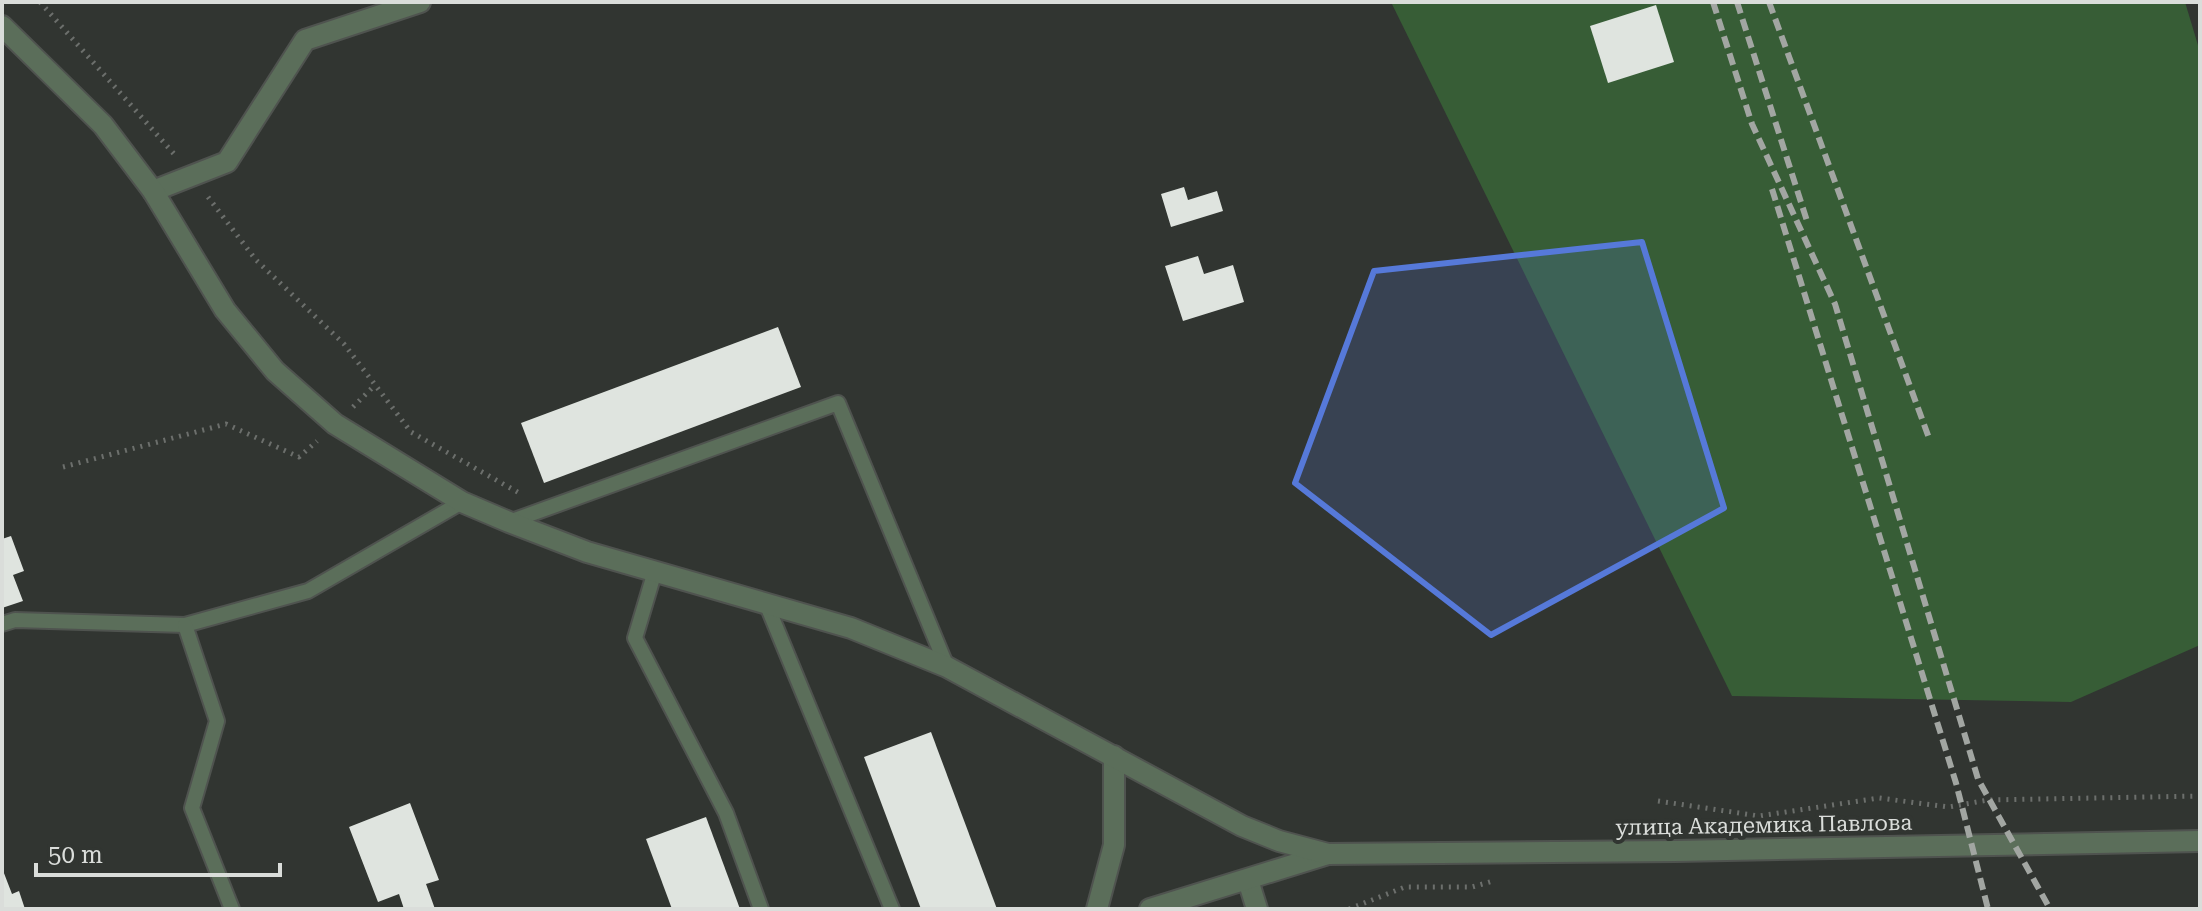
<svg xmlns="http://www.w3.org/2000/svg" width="2202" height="911" font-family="'Roboto Serif',serif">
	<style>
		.green { fill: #375d36 }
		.building { fill: #dfe4df }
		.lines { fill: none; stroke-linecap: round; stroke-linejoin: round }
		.service-casing { stroke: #4f534f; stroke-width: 18 }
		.minor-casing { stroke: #4f534f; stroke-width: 24 }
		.tertiary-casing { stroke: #4f534f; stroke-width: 24 }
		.path { stroke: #6c6f6c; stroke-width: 5; stroke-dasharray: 2 6; stroke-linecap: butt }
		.service { stroke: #5b6e5a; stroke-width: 14 }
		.minor { stroke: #5b6e5a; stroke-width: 20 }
		.tertiary { stroke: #5b6e5a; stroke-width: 20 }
		.rail { stroke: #a2a6a2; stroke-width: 6; stroke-dasharray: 12 6; stroke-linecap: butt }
		.marked { fill: #5679d9; fill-opacity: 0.2; stroke: #5679d9; stroke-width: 6; stroke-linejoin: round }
		.labels { text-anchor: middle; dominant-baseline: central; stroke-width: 8; stroke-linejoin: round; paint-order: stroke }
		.street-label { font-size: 22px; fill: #daddda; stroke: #313531 }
	</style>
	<rect width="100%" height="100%" fill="#313531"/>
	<path class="green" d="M1391,2H2185L2200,52V645L2071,702L1732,696Z"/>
	<g class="building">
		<path d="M1656,5L1674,62L1608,83L1590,26Z"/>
		<path d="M1184,187L1188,200L1217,191L1223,211L1171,227L1161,194Z"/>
		<path d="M1198,256L1204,274L1233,265L1244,302L1183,321L1165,266Z"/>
		<path d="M778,327L801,387L544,483L521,423Z"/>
		<path d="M11,536L24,571L13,575L23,601L2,608V539Z"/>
		<path d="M931,732L997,909H921L864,757Z"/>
		<path d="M410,803L439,880L426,884L435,909H404L399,894L378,902L349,827Z"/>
		<path d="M706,817L740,909H672L646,839Z"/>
		<path d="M2,868L12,894L19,891L25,909H2Z"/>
	</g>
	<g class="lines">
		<g class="service-casing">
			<g id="service">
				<path d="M509,522L838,403L947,667"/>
				<path d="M655,571L635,638L726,813L761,909"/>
				<path d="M766,603L892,909"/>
				<path d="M2,624L15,620L185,625L308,591L462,502"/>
				<path d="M185,625L217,721L192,808L232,909"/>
			</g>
		</g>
		<g class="minor-casing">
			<g id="minor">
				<path d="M153,191L227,162L305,40L420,2"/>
				<path d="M1248,880L1257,909"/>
				<path d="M1097,909L1114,845V756"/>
				<path d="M1150,909L1328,854"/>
			</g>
		</g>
		<g class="tertiary-casing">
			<path id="tertiary" d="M2,26L103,125L153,191L225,310L275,371L335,424L462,502L509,522L587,552L851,628L947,667L1242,826L1279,841L1328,854L1676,851L2200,841"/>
		</g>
		<g class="path">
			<path d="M40,2L174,154"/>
			<path d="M208,197L256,260L344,344L411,432L521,494"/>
			<path d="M353,407L375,385"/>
			<path d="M63,467L226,424L299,457L317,441"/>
			<path d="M1658,801L1759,816L1879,798L1949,807L1988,800L2200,796"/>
			<path d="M1349,909L1405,887H1472L1493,881"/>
		</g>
		<use href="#service" class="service"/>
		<use href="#minor" class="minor"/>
		<use href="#tertiary" class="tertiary"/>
		<g class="rail">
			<path d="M1713,2L1752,124L1835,304L1978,779L2050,909"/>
			<path d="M1737,2L1807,221"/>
			<path d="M1769,2L1929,438"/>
			<path d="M1772,189L1956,783L1988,909"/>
		</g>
	</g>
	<path class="marked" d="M1642,242L1724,508L1491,635L1295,483L1374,271Z"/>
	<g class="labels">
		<g class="street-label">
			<text transform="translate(1764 825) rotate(-1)">улица Академика Павлова</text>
		</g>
	</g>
	<rect width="2202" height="911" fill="none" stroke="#daddda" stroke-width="8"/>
	<path d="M36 863v12h244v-12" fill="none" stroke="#daddda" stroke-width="4"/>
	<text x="48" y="863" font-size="24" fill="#daddda" stroke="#313531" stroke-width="6" paint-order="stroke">50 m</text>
</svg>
